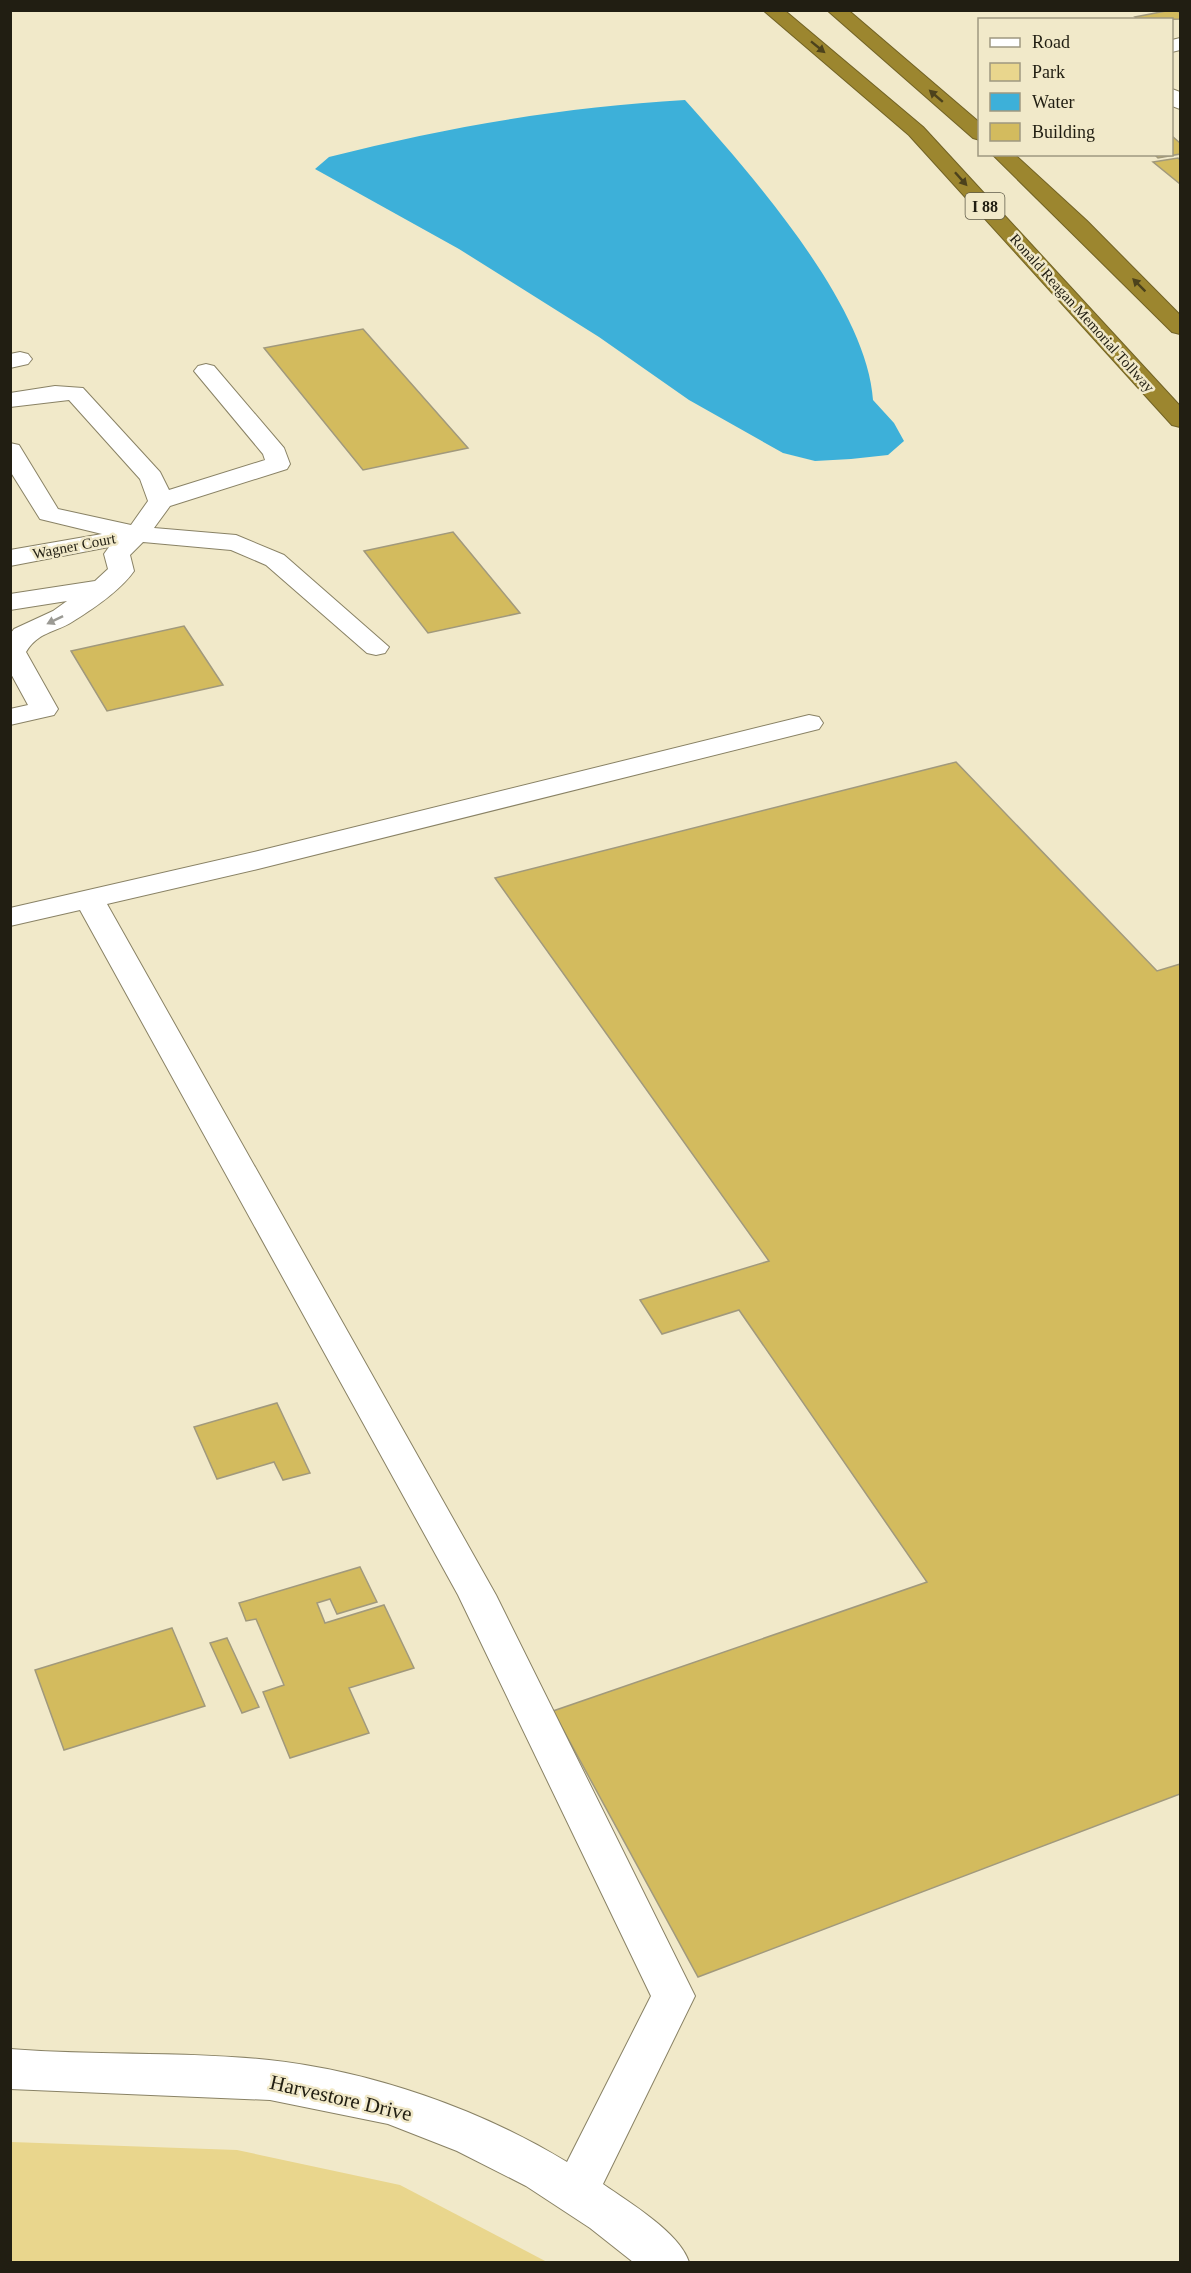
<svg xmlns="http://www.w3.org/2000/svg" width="1191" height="2273" font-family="Georgia,serif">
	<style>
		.green { fill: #e9d68d }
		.water { fill: #3db0d9 }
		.building { fill: #d3bb5e; stroke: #a1997c; stroke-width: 1.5 }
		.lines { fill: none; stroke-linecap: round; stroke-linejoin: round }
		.minor-casing { stroke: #898265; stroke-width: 2 }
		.highway-casing { stroke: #716225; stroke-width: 2 }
		.minor { fill: #fff; fill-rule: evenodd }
		.highway { fill: #9c862f; fill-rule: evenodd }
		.oneway { fill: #4c421c }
		.oneway2 { fill: #9b9a94 }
		.labels { text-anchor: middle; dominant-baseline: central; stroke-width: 5; stroke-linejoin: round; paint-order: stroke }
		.far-street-label { font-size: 15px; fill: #211e12; stroke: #f1e9c9 }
		.shield { fill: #f1e9c9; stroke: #5f5b49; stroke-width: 1.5 }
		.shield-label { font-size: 16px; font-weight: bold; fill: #211e12 }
		.near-street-label { font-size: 21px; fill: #211e12; stroke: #f1e9c9 }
	</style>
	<rect width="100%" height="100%" fill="#f1e9c9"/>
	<path class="green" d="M11,2142L237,2150L400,2185L547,2262H11Z"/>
	<path class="water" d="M685,100C748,171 867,304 873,400L894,423L904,441L888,455L851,459L815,461L783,453L689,400L599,337L459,249L315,169L329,157C447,127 563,107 685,100Z"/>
	<g class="building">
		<path d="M1171,10L1180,12V19L1139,20L1135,17Z"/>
		<path d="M1172,136L1180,143V154L1158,158L1154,154H1172Z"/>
		<path d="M1178,158L1180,160V184L1153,162Z"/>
		<path d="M363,329L468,448L363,470L264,348Z"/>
		<path d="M453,532L520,613L428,633L364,551Z"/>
		<path d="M184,626L223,685L107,711L71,651Z"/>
		<path d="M956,762L1157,971L1180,964V1794L698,1977L553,1711L927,1582L739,1310L662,1334L640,1300L769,1261L495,878Z"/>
		<path d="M277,1403L310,1473L283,1480L274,1462L217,1479L194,1427Z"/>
		<path d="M360,1567L377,1602L337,1614L330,1599L317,1603L325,1623L384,1605L414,1668L349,1688L369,1733L290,1758L263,1692L284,1685L256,1619L246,1621L239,1603Z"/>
		<path d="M172,1628L205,1706L64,1750L35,1670Z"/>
		<path d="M227,1638L259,1707L242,1713L210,1643Z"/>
	</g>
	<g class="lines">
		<g class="minor-casing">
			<g id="minor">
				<path d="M1180,38V50L1172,52V40Z"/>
				<path d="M1172,89L1180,92V109L1172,106Z"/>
				<path d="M20,352L28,354L32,359L28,364L10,368V354Z"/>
				<path d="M206,364L214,366L284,448L290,464L287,469L170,506L154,528L236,535L284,555L389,647L385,653L376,655L367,653L266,565L231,550L143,542L130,555L134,571C120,591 93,609 72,622C54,633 38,632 26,652L58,709L54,715L10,725V709L28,705L10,672V634L14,629L53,611L67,601L10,610V594L95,581L108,569L104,554L109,547L10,566V550L102,534L40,519L10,471V443L19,445L58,509L131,525L148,501L140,479L69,400L10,407V393L55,386L83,388L160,472L169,490L265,460L263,454L194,371L198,366Z"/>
				<path d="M809,715L819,717L823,723L819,729L258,869L107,904L496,1595L695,1996L603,2184C630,2203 679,2232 689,2262H633L590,2228L526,2186L457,2151L388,2124L270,2100L10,2089V2049C96,2056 183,2051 269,2060C371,2071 480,2109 567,2162L651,1996L458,1595L80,910L10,926V908L258,851Z"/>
			</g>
		</g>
		<g class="highway-casing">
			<g id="highway">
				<path d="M763,10H784L923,127L1180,406V427L1172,425L909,135Z"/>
				<path d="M827,10H848L980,123V140L973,138Z"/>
				<path d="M992,154H1014L1087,221L1180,315V334L1172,332Z"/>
			</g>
		</g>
		<use href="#minor" class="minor"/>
		<use href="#highway" class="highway"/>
	</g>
	<defs><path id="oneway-solid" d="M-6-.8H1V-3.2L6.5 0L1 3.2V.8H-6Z" transform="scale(1.5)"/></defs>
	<g class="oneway">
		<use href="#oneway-solid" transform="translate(818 47) rotate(39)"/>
		<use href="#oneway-solid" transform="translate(936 96) rotate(-139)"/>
		<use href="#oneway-solid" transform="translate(961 179) rotate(48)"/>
		<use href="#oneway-solid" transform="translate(1139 285) rotate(-135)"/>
	</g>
	<use class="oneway2" href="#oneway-solid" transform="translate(55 620) rotate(154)"/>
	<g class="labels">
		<g class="far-street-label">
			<text transform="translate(1082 313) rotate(48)">Ronald Reagan Memorial Tollway</text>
			<text transform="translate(74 546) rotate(-11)">Wagner Court</text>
		</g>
		<rect class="shield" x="965.5" y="193" width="39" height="26" rx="4.5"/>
		<g class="shield-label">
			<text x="985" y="206">I 88</text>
		</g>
		<g class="near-street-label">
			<text transform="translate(341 2098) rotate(13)">Harvestore Drive</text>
		</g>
	</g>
	<rect width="1191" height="2273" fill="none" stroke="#211e12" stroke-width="24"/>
	<rect x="978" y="18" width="195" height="138" fill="#f1e9c9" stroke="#9e9880" stroke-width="1.5"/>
	<rect x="990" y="38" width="30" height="9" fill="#ffffff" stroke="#9e9880" stroke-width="1.5"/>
	<text x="1032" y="48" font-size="18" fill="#211e12">Road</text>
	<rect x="990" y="63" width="30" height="18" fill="#e9d68d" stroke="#9e9880" stroke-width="1.5"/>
	<text x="1032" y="78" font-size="18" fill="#211e12">Park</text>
	<rect x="990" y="93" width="30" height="18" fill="#3db0d9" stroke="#9e9880" stroke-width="1.5"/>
	<text x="1032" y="108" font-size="18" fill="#211e12">Water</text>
	<rect x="990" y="123" width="30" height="18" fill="#d3bb5e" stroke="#9e9880" stroke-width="1.5"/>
	<text x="1032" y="138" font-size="18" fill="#211e12">Building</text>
</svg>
